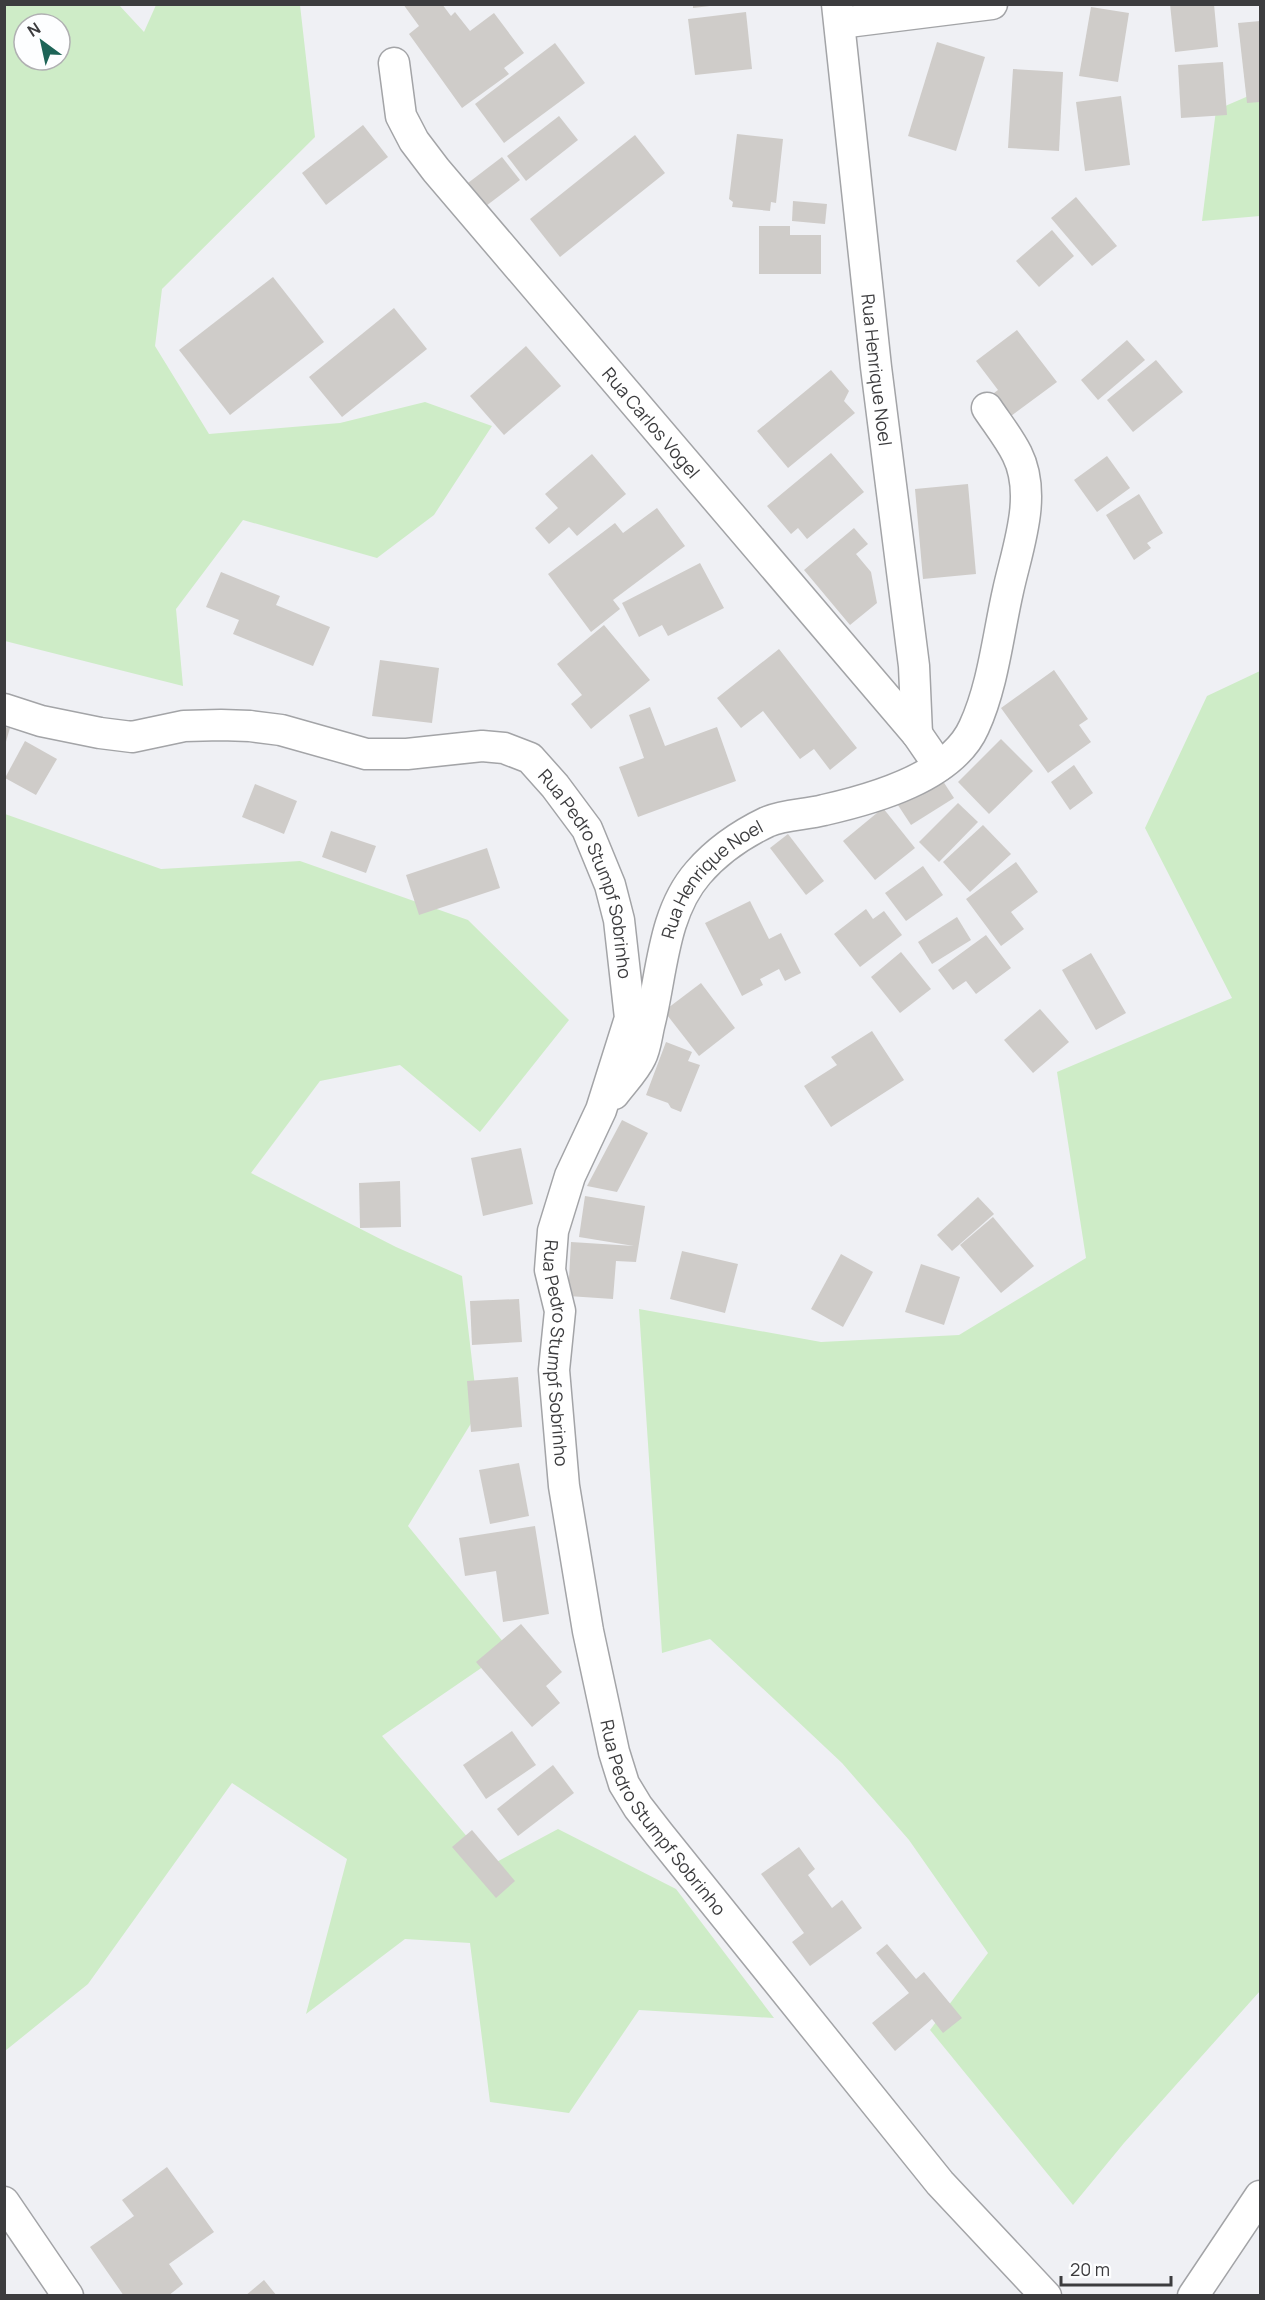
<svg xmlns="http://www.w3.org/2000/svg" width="1265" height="2300" font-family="Manrope,sans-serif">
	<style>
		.green { fill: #ceecc7; fill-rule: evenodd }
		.building { fill: #cfccc9 }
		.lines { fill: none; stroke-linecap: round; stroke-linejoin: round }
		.street-casing { stroke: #a3a4a7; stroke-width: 33 }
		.street { stroke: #fff; stroke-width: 30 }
		.labels { text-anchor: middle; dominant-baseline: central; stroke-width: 4.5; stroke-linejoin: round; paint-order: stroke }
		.street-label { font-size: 18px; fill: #3c3c3e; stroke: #fdfeff }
	</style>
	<rect width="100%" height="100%" fill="#eff0f4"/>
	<g class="green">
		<path d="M4,5H119L144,32L156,5H300L315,137L162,289L155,346L209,434L340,423L425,402L492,426L434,515L377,558L243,520L176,609L183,686L5,641ZM24,24H60V60H24Z"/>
		<path d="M1260,91V216L1202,221L1216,110Z"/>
		<path d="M1260,671V1991L1124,2143L1073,2205L930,2030L988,1953L909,1840L842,1763L710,1639L662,1653L639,1309L821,1342L959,1335L1086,1258L1057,1072L1232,998L1145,828L1207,696Z"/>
		<path d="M5,814L161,869L300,861L468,920L569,1020L480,1132L400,1065L320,1081L251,1173L396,1247L462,1276L478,1412L408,1526L509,1649L382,1736L491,1865L558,1829L676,1889L774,2018L639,2010L569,2113L490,2102L470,1943L405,1939L306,2014L347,1859L232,1783L88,1984L5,2051Z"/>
	</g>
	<g class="building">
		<path d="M403,4H442L451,16L455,12L470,31L494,13L524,53L504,68L509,74L462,108L409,34L419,26Z"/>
		<path d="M693,4H710V6L693,8Z"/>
		<path d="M1170,4H1214L1218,47L1175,52Z"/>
		<path d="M1091,7L1129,13L1118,82L1079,76Z"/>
		<path d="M746,12L752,69L695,75L688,19Z"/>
		<path d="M1260,21V102L1247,103L1238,23Z"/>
		<path d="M937,42L985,57L956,151L908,136Z"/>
		<path d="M555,43L585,83L504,143L475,104Z"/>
		<path d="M1223,62L1227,115L1181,118L1178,65Z"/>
		<path d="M1013,69L1063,72L1059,151L1008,148Z"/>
		<path d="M1121,96L1130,165L1085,171L1076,102Z"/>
		<path d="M559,116L578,140L526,181L507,156Z"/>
		<path d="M363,125L388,157L326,205L302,173Z"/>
		<path d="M737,134L783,139L776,203L771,202L770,211L732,207L733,202L729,199Z"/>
		<path d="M635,135L665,173L560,257L530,219Z"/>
		<path d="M502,157L520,180L482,209L464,186Z"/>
		<path d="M1076,197L1117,246L1092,266L1051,218Z"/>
		<path d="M793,201L827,204L825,224L792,221Z"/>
		<path d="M759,226H790V235H821V274H759Z"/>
		<path d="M1052,230L1074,256L1039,287L1016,261Z"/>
		<path d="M273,277L324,342L230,415L179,350Z"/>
		<path d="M394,308L427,349L342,417L309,377Z"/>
		<path d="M1017,330L1057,382L1007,419L990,396L998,390L976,361Z"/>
		<path d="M1127,340L1145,360L1098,400L1081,380Z"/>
		<path d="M526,346L561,386L504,435L470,396Z"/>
		<path d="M1156,360L1183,392L1133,432L1107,400Z"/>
		<path d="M831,370L849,391L844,401L855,413L788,468L757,431Z"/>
		<path d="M831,453L864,492L807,539L798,528L791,534L767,506Z"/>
		<path d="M592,454L626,494L577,536L569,527L549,544L535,528L558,508L545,494Z"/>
		<path d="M1107,456L1130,488L1097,512L1074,480Z"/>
		<path d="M968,484L976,574L923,579L915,489Z"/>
		<path d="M1139,494L1163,533L1147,543L1151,548L1134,560L1106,515Z"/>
		<path d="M657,508L685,546L613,600L620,609L591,632L548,574L615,523L623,533Z"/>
		<path d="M854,528L868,544L856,554L871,572L877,603L850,625L804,570Z"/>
		<path d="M700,563L724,608L668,636L662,625L639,637L622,603Z"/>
		<path d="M221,572L280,596L276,605L330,627L313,666L233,634L239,620L206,607Z"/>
		<path d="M604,625L650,680L591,729L571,704L582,695L557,664Z"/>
		<path d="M779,649L857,748L830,770L814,749L800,759L763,711L741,728L717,698Z"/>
		<path d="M380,660L439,668L432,723L372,716Z"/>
		<path d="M1054,670L1088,719L1079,725L1091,742L1048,773L1001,708Z"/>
		<path d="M650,707L665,746L717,727L736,781L638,817L619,767L644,758L629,715Z"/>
		<path d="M4,727L10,728L5,745H4Z"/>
		<path d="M1001,739L1033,771L989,814L958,782Z"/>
		<path d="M25,741L57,759L36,795L5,778Z"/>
		<path d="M1074,765L1093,793L1070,810L1051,782Z"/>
		<path d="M937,772L954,798L911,825L894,799Z"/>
		<path d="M255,784L297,801L284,834L242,817Z"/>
		<path d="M958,803L978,822L939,862L919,842Z"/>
		<path d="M883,808L915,848L875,880L843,841Z"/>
		<path d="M983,825L1011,854L970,892L943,862Z"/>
		<path d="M331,831L376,846L366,873L322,857Z"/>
		<path d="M788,834L824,881L806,895L770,848Z"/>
		<path d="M487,848L500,888L419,915L406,875Z"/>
		<path d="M1016,862L1038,892L1011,912L1024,929L1001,946L966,899Z"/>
		<path d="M923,866L943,895L906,921L885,893Z"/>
		<path d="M750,901L769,939L781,933L801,973L785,981L779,969L760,979L763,985L742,996L705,923Z"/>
		<path d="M866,909L873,919L884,911L902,935L860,967L834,934Z"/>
		<path d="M957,917L971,940L932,964L918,942Z"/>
		<path d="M986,935L1011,968L976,994L966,981L953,990L938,970Z"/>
		<path d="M901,952L931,989L900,1013L871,977Z"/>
		<path d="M1091,953L1126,1013L1096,1030L1062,970Z"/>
		<path d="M701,983L735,1028L699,1056L664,1011Z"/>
		<path d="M1040,1009L1069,1042L1033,1073L1004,1040Z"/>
		<path d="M872,1031L904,1080L831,1127L804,1086L837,1065L831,1057Z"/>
		<path d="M666,1042L692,1052L688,1061L700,1065L681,1112L671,1108L668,1103L646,1095Z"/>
		<path d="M622,1120L648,1133L617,1192L587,1186Z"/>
		<path d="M521,1148L533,1204L483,1216L471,1158Z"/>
		<path d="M400,1181L401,1227L360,1228L359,1183Z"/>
		<path d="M585,1196L645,1206L636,1262L616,1261L613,1299L568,1296L571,1242L634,1246L579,1237Z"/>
		<path d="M978,1197L994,1214L952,1251L937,1235Z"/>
		<path d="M993,1217L1034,1266L1001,1293L960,1245Z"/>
		<path d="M682,1251L738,1264L725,1313L670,1299Z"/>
		<path d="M841,1254L873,1272L843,1327L811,1309Z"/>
		<path d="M921,1264L960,1277L944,1325L905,1312Z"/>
		<path d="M519,1299L522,1342L472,1345L470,1301Z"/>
		<path d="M518,1377L522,1427L471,1432L467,1381Z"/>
		<path d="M519,1463L529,1516L490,1524L479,1470Z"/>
		<path d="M535,1526L549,1614L503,1622L496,1571L465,1576L459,1538Z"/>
		<path d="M521,1624L562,1672L546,1686L560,1703L532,1727L476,1662Z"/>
		<path d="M512,1731L536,1765L486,1799L463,1765Z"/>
		<path d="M553,1765L574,1793L518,1836L497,1809Z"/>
		<path d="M472,1830L515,1881L496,1898L452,1847Z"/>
		<path d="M799,1847L815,1869L808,1875L832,1908L842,1900L862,1928L810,1966L792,1942L804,1933L761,1874Z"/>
		<path d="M887,1944L916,1979L924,1972L962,2018L943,2033L932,2019L895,2051L872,2023L909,1993L876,1953Z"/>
		<path d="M167,2167L214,2232L169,2264L183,2284L168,2296H124L90,2247L134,2216L122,2200Z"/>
		<path d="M264,2280L277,2296H245Z"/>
	</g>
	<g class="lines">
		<g class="street-casing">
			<g id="street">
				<path id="s1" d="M837,4L876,367L914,666L917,734"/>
				<path d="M840,23L992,4"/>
				<path id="s2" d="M394,63L401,116L414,141L436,170L917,734L939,766"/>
				<path id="s3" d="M4,709L41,721L100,733L132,737L184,726L221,725L250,726L281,730L366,754H407L482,746L504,748L530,758L555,786L587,829L610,885L619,920L630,1018L601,1110L570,1176L553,1231L550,1270L560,1311L554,1370L564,1486L588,1631L614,1752L624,1784L638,1807L659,1834L940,2183L1046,2296"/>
				<path id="s4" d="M614,1094C623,1082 635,1070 641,1057C646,1048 647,1033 650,1022C662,973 663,913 698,873C716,852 742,834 767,822C785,814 805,815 824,810C873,799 952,777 974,727C993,686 998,635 1008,591C1017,549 1038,496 1017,454C1009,438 997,423 987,408"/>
				<path d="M4,2202L68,2296"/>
				<path d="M1193,2296L1260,2196"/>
			</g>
		</g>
		<use href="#street" class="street"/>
	</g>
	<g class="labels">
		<g class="street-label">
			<text stroke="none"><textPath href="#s1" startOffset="368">Rua Henrique Noel</textPath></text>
			<text stroke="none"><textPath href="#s2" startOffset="450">Rua Carlos Vogel</textPath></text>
			<text stroke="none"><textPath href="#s3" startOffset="669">Rua Pedro Stumpf Sobrinho</textPath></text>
			<text stroke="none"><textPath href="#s4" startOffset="244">Rua Henrique Noel</textPath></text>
			<text stroke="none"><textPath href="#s3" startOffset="1173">Rua Pedro Stumpf Sobrinho</textPath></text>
			<text stroke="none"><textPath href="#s3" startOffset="1659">Rua Pedro Stumpf Sobrinho</textPath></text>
		</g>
	</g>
	<rect width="1265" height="2300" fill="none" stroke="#3c3c3e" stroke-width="12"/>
	<g transform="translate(42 42) rotate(327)"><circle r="28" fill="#fdfeff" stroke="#b0b0b2" stroke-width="1.5"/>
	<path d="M0-4.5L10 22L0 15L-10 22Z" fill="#1d6457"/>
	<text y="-9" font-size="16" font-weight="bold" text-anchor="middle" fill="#3c3c3e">N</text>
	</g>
	<path d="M1061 2276v9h110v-9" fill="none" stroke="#3c3c3e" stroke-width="3"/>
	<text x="1070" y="2276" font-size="18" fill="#3c3c3e" stroke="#fdfeff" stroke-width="4.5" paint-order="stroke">20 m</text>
</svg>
